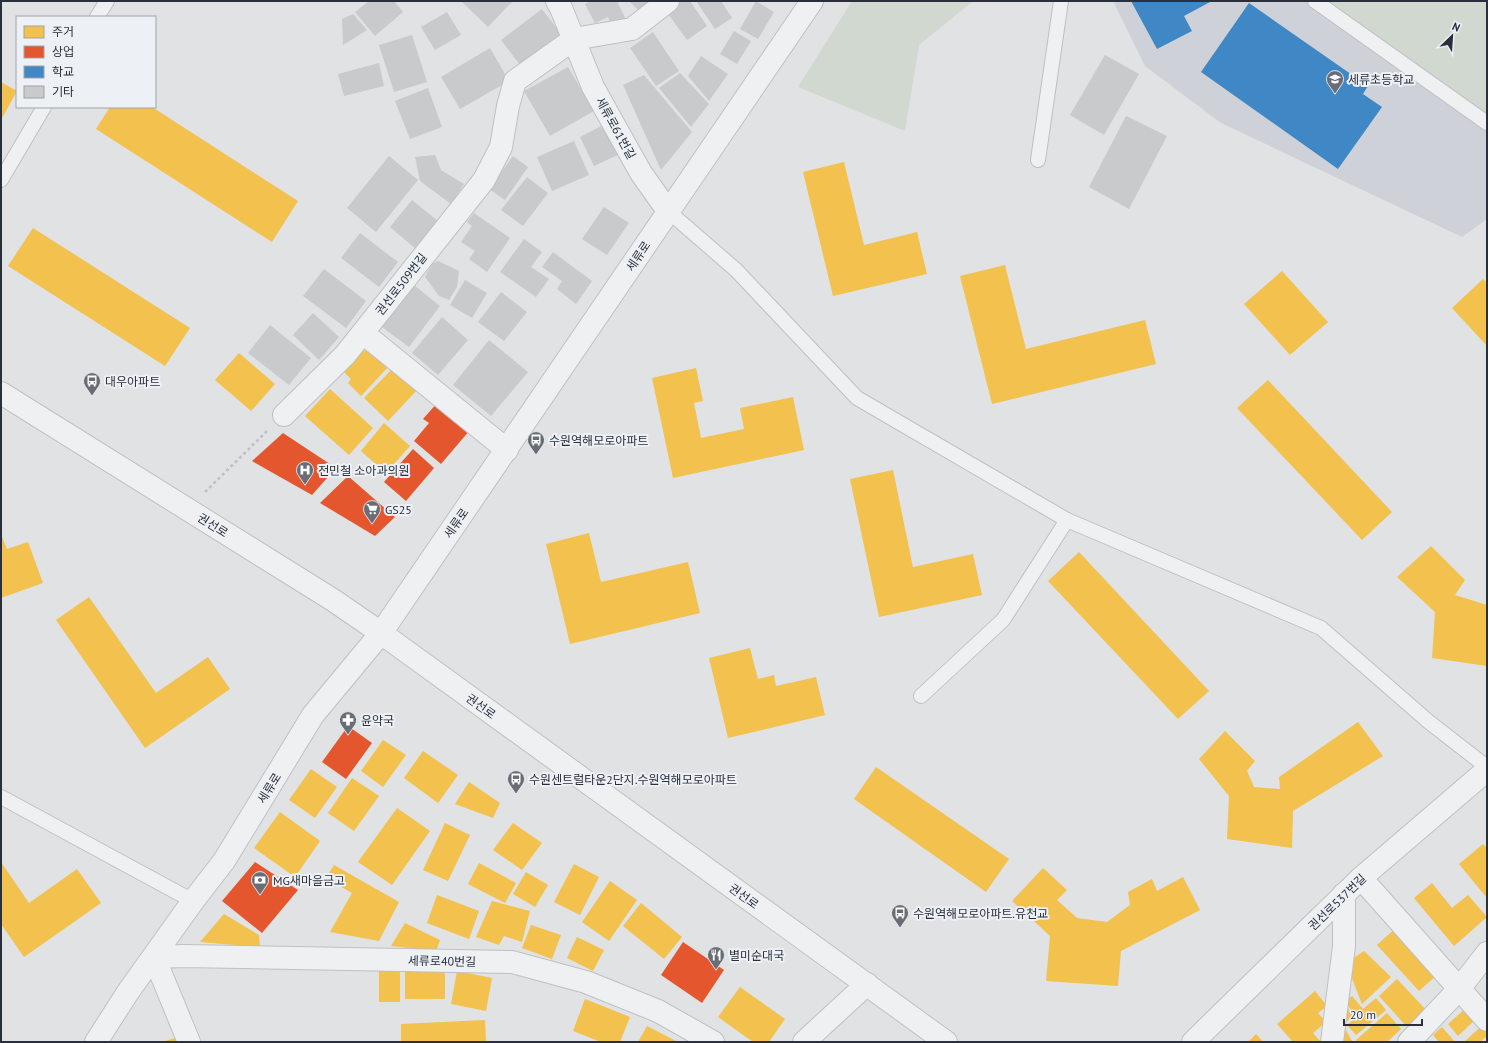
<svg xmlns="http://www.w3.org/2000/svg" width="1488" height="1043" font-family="'PT Sans','Noto Sans KR',sans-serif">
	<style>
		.built { fill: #ced1d7 }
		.green { fill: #d0d8d0 }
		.homes { fill: #f2c14e }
		.shops { fill: #e4572e }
		.schools { fill: #3f88c5 }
		.building { fill: #c8cacc }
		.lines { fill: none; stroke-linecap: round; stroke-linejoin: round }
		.service-casing { stroke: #bec0c2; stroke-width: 16 }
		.minor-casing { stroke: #bec0c2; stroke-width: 24 }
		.tertiary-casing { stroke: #bec0c2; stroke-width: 24 }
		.path { stroke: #bec0c4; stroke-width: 2.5; stroke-dasharray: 3 3; stroke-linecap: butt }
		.service { stroke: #eff0f1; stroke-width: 14 }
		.minor { stroke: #eff0f1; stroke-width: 22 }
		.tertiary { stroke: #eff0f1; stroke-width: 22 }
		.labels { text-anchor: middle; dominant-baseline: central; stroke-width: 4; stroke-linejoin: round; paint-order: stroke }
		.poi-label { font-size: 12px; fill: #292f3b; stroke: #edf0f4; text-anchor: start }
		.street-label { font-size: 12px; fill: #292f3b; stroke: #edf0f4 }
	</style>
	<rect width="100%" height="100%" fill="#e0e2e4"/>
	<path class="built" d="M1113,1H1487V219L1462,237L1221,123L1145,66Z"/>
	<g class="green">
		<path d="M852,1H973L919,45L905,131L798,87Z"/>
		<path d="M1328,1H1487V113Z"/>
	</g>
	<g class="homes">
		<path d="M1,82L17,91L1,120Z"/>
		<path d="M110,107H152L298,201L272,242L96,129Z"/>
		<path d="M844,162L864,245L917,232L927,274L833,296L803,172Z"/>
		<path d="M33,228L190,328L165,366L8,266Z"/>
		<path d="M1005,265L1026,349L1145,320L1156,364L992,404L960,276Z"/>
		<path d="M1282,271L1328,322L1290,355L1244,304Z"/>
		<path d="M1483,279L1487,283V346L1452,308Z"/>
		<path d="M373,349L390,365L361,396L348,383L351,379L342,370L359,352Z"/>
		<path d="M239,353L275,384L251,411L215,380Z"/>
		<path d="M394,367L418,389L388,421L364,398Z"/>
		<path d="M696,368L703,401L694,403L701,438L744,429L740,408L793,397L804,450L673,478L652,378Z"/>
		<path d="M1268,380L1392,512L1362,540L1237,408Z"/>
		<path d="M330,389L373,428L349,455L305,416Z"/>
		<path d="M384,423L410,446L386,473L361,451Z"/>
		<path d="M893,470L913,567L973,554L982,595L879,617L850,479Z"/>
		<path d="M589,533L601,582L688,562L700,613L570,644L546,544Z"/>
		<path d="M1,534L7,549L28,542L43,583L1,598Z"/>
		<path d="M1431,546L1465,580L1455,595L1487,605V666L1432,658L1435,612L1397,577Z"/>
		<path d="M1079,552L1209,691L1178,719L1048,581Z"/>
		<path d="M89,597L156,693L208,657L230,689L145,748L56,620Z"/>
		<path d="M750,648L758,679L774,675L776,686L816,677L825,715L728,738L709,658Z"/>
		<path d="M1358,722L1383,756L1293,811L1292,848L1227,839L1229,796L1199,759L1225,731L1255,761L1247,771L1254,787L1280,789L1279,777Z"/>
		<path d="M383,740L406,755L383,787L361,771Z"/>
		<path d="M423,751L458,775L438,803L404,778Z"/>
		<path d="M876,767L1009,859L986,892L854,799Z"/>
		<path d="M311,769L337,787L315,818L289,800Z"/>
		<path d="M352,778L379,796L354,831L328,813Z"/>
		<path d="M469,782L500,803L493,818L455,804Z"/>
		<path d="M397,808L430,831L392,885L358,862Z"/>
		<path d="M280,812L320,841L295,877L254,848Z"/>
		<path d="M445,823L470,835L448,881L423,870Z"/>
		<path d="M513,823L542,843L522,870L493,850Z"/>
		<path d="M1483,844L1487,848V898L1459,864Z"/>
		<path d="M1,862L29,903L77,869L101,903L24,957L1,924Z"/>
		<path d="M479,863L516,883L505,903L468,884Z"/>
		<path d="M574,864L599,877L580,915L554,902Z"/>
		<path d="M334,865L399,902L379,941L330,932L352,893L326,878Z"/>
		<path d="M1043,868L1067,890L1057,900L1077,918L1107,922L1130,905L1128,892L1152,879L1157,891L1183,877L1200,910L1121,951L1118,986L1046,981L1050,936L1012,901Z"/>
		<path d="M526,872L548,885L535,907L513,894Z"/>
		<path d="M610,881L637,900L609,941L582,922Z"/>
		<path d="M1432,883L1452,908L1468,895L1487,917L1454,946L1414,898Z"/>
		<path d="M437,895L479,911L469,939L427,923Z"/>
		<path d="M492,901L530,911L522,942L504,936L499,945L476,937Z"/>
		<path d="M641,903L682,937L664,959L623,926Z"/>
		<path d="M224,914L259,935L260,947L200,942Z"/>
		<path d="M405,923L440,940L436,951L391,946Z"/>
		<path d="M531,925L561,935L552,959L522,948Z"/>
		<path d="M1397,927L1439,973L1419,991L1377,945Z"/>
		<path d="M577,937L604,950L593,971L567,958Z"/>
		<path d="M1364,951L1391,977L1362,1004L1346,963Z"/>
		<rect x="405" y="970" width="40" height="29"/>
		<rect x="379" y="971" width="21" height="31"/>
		<path d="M457,971L492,978L486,1011L451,1004Z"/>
		<path d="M1397,979L1427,1011L1408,1028L1379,996Z"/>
		<path d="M740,987L785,1019L769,1042H753L718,1017Z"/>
		<path d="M1315,991L1327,1006L1318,1013L1326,1022L1313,1033L1321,1042H1293L1277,1024Z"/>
		<path d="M1352,996L1363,1009L1376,998L1386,1010L1356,1035L1347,1025L1357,1017L1345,1002Z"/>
		<path d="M585,999L630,1017L620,1042H601L573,1031Z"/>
		<path d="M1347,1006L1353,1017L1347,1021L1340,1010Z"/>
		<path d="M1465,1009L1475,1020L1458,1036L1448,1024Z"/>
		<path d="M1387,1013L1401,1029L1387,1042H1358L1356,1040Z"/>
		<path d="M485,1020L486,1042H401V1024Z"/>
		<path d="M1486,1022L1487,1024V1036L1480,1042H1464Z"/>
		<path d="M647,1026L678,1042H638Z"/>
		<path d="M1442,1027L1455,1042H1439L1433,1035Z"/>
		<path d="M1346,1030L1352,1041L1350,1042H1340L1336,1035Z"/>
		<path d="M1256,1034L1263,1042H1248Z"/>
		<path d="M175,1038L176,1042H162Z"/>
	</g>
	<g class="shops">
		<path d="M438,402L470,430L441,464L414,441L429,423L423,419Z"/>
		<path d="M283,433L336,468L312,495L252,461Z"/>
		<path d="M413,449L434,468L406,501L384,482Z"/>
		<path d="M348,476L395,517L375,536L320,503Z"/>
		<path d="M348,726L372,743L346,779L322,762Z"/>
		<path d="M255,862L298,890L262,933L222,901Z"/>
		<path d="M683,942L724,970L702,1003L661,975Z"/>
	</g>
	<g class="schools">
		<path d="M1131,1H1212L1184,16L1192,31L1157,49Z"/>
		<path d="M1249,3L1368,86L1363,94L1382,107L1338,169L1201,72Z"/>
	</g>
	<g class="building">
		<path d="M369,1H394L403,12L375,36L355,12Z"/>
		<path d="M463,1H513L488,27L462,2Z"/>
		<path d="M591,1H617L626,20L612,26L608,17L595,23L585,4Z"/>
		<path d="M629,1H655L641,13Z"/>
		<path d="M672,1H690L707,26L687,40L663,7Z"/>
		<path d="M696,1H721L732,18L715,29Z"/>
		<path d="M756,1L774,12L758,39L740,29Z"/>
		<path d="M542,9L565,39L524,70L501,40Z"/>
		<path d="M447,12L461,35L435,50L421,27Z"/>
		<path d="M353,14L367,30L343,45L342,19Z"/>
		<path d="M734,31L751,41L737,64L720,54Z"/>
		<path d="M653,32L679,71L656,86L630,48Z"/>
		<path d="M412,35L427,82L394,92L379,45Z"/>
		<path d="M490,48L509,81L460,109L441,77Z"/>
		<path d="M1105,55L1139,74L1104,135L1070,115Z"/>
		<path d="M701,56L728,74L709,101L688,76Z"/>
		<path d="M379,63L384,86L344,96L338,74Z"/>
		<path d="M568,67L594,111L550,136L524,91Z"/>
		<path d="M680,73L709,104L691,127L659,88Z"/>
		<path d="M644,75L692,132L661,170L623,85Z"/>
		<path d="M428,88L442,127L410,139L395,101Z"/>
		<path d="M1126,116L1167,136L1129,209L1089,187Z"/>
		<path d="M607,123L622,153L594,166L580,137Z"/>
		<path d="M574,141L589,175L552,191L537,157Z"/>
		<path d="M435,155L441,170L464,184L451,204L420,181L415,157Z"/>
		<path d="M389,156L418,180L376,232L347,208Z"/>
		<path d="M513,156L528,167L505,200L489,189Z"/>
		<path d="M527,177L548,193L523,226L501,210Z"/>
		<path d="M412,200L439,222L416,249L390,227Z"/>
		<path d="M604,207L629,223L607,255L582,239Z"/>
		<path d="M474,213L510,238L487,272L469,259L475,251L461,242L472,226L467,222Z"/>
		<path d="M360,233L398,262L379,287L341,258Z"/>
		<path d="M524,239L542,252L531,267L549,279L536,297L500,272Z"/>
		<path d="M553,252L592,281L576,304L557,289L562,281L542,267Z"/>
		<path d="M438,261L459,271L457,287L449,300L439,296L425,277L432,264Z"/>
		<path d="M324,269L366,301L346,328L303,296Z"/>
		<path d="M465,280L487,293L472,318L450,305Z"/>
		<path d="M414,285L440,306L409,347L382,327Z"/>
		<path d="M501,292L527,312L504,341L478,322Z"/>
		<path d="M313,313L339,337L319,360L293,335Z"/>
		<path d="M442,317L468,340L438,375L412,353Z"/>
		<path d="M270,325L311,358L289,385L248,353Z"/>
		<path d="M489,340L528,372L491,416L453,385Z"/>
	</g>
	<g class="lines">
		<g class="service-casing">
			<g id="service">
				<path d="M1315,1L1487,123"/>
				<path d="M97,17L107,1"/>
				<path d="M1038,160L1061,1"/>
				<path d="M1,180L44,107"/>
				<path d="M668,211L736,270L857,398L1067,520L1321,628L1429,722L1487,767"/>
				<path d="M921,696L1003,620L1067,520"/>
				<path d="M1,797L193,901"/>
			</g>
		</g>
		<g class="minor-casing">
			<g id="minor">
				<path d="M557,1L561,8L593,87L641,173L668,211"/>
				<path d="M363,333L507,450"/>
				<path d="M284,415L345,355L484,180L501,147L508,106L515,81L574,39L632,29L668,1"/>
				<path d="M1361,878L1487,1020"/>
				<path d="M189,1042L154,957L184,956L512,962L586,982L658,1011L713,1042"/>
				<path d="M804,1042L867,984"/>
				<path d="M1193,1042L1361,878L1487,770"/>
				<path d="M1332,1042L1344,946V894"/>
				<path d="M1409,1042L1459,989L1487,953"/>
			</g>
		</g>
		<g class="tertiary-casing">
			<g id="tertiary">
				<path d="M1,393L333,600L381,633L946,1042"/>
				<path d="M96,1042L128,992L193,901L224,861L313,715L381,633L812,1"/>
			</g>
		</g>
		<path class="path" d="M205,492L267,431"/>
		<use href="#service" class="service"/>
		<use href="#minor" class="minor"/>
		<use href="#tertiary" class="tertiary"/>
	</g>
	<defs>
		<g id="school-pin" transform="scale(0.9)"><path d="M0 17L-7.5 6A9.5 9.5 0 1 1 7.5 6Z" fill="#696e76" stroke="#edf0f4"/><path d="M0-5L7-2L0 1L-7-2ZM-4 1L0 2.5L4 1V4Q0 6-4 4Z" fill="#fff"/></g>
		<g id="bus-pin" transform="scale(0.9)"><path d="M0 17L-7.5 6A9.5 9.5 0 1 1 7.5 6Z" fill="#696e76" stroke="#edf0f4"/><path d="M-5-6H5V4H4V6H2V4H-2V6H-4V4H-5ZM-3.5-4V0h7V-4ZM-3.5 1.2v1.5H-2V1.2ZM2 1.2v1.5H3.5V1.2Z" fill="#fff"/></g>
		<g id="hospital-pin" transform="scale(0.9)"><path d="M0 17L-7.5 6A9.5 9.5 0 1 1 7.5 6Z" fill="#696e76" stroke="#edf0f4"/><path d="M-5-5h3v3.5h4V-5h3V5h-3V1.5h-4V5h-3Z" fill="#fff"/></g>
		<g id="supermarket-pin" transform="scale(0.9)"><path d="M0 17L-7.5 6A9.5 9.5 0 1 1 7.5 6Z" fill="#696e76" stroke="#edf0f4"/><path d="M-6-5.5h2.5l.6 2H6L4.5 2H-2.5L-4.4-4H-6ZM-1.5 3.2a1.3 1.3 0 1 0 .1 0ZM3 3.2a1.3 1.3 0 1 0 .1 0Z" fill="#fff"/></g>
		<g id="pharmacy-pin" transform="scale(0.9)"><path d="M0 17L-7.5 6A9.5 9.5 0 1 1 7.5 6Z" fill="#696e76" stroke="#edf0f4"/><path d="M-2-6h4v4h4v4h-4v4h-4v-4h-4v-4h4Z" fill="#fff"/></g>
		<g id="bank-pin" transform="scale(0.9)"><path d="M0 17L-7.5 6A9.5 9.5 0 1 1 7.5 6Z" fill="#696e76" stroke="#edf0f4"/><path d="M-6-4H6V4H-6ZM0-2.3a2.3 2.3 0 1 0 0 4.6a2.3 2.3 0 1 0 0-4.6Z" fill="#fff"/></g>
		<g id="restaurant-pin" transform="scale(0.9)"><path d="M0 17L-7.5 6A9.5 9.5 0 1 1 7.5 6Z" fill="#696e76" stroke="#edf0f4"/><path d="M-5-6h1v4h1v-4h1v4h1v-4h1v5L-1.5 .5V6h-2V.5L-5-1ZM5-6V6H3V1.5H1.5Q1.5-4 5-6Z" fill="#fff"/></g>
	</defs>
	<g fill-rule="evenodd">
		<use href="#school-pin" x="1335" y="79"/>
		<use href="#bus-pin" x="92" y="381"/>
		<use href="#bus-pin" x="536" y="440"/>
		<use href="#hospital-pin" x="305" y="470"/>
		<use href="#supermarket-pin" x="372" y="509"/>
		<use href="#pharmacy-pin" x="348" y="720"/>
		<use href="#bus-pin" x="516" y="779"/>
		<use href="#bank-pin" x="260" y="880"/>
		<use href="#bus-pin" x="900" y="913"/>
		<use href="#restaurant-pin" x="716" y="955"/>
	</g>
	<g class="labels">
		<g class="poi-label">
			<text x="1348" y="79">세류초등학교</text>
			<text x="105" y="381">대우아파트</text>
			<text x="549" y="440">수원역해모로아파트</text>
			<text x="318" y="470">전민철 소아과의원</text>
			<text x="385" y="509">GS25</text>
			<text x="361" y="720">윤약국</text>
			<text x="529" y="779">수원센트럴타운2단지.수원역해모로아파트</text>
			<text x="273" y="880">MG새마을금고</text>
			<text x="913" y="913">수원역해모로아파트.유천교</text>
			<text x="729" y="955">별미순대국</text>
		</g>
		<g class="street-label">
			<text transform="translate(616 128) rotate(61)">세류로61번길</text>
			<text transform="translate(638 256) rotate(-56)">세류로</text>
			<text transform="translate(401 284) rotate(-52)">권선로509번길</text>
			<text transform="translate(456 523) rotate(-55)">세류로</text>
			<text transform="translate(213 525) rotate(32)">권선로</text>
			<text transform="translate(481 706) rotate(36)">권선로</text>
			<text transform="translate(269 788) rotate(-58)">세류로</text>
			<text transform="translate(744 896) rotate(36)">권선로</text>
			<text transform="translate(1337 902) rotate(-44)">권선로537번길</text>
			<text transform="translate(442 961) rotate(1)">세류로40번길</text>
		</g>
	</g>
	<rect width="1488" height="1043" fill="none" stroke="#292f3b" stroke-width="4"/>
	<rect x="16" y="16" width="140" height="92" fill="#edf0f4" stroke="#9fa3aa"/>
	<rect x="24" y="26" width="20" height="12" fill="#f2c14e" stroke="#9fa3aa"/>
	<text x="52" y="36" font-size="12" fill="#292f3b">주거</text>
	<rect x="24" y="46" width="20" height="12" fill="#e4572e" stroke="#9fa3aa"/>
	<text x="52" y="56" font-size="12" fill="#292f3b">상업</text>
	<rect x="24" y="66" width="20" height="12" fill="#3f88c5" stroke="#9fa3aa"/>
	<text x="52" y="76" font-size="12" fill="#292f3b">학교</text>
	<rect x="24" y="86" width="20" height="12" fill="#c8cacc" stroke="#9fa3aa"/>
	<text x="52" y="96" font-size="12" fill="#292f3b">기타</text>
	<g transform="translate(1452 36) rotate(25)" stroke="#edf0f4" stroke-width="3" paint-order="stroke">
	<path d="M0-3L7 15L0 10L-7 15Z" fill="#292f3b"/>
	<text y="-6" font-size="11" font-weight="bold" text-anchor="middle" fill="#292f3b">N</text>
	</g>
	<path d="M1344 1019v6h78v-6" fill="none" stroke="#292f3b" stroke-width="2"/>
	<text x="1350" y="1019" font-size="12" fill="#292f3b" stroke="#edf0f4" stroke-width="3" paint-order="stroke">20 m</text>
</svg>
